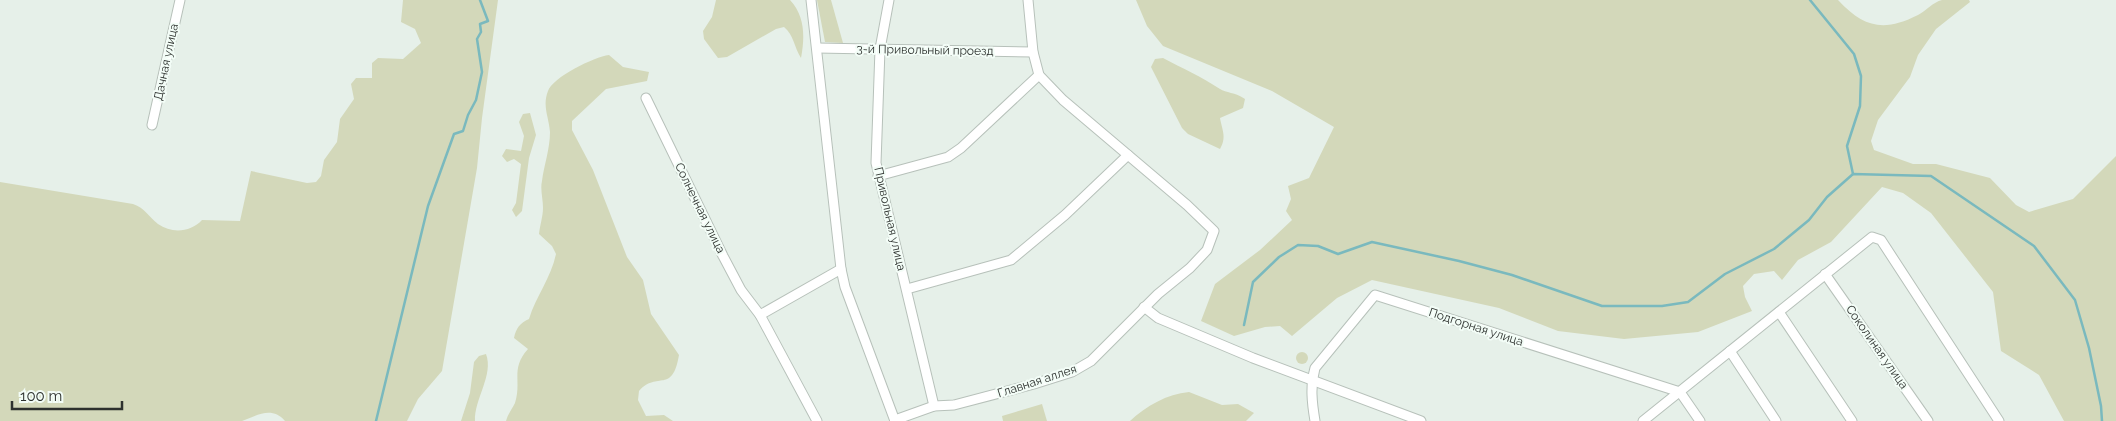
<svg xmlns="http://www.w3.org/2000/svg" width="2116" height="421" font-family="Raleway,sans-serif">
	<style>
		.green { fill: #d3d8ba }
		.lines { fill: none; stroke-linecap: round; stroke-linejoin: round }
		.stream { stroke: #7ab9be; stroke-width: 2.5 }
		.street-casing { stroke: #b7c1ba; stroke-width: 11 }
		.street { stroke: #fff; stroke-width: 9 }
		.labels { text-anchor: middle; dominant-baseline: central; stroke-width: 4; stroke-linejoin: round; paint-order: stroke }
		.street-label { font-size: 12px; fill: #2d312e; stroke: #f3fdf7 }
	</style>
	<rect width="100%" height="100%" fill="#e6f0e9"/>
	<g class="green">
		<path d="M403,0H498L482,118L477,168L442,371L418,399L407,421H285C272,406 258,415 242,421H0V182L133,204C145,208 149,217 158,224C172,234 191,232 202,220L240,221L251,171L307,183L316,182L321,176L324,160L337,142L340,119L354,99L351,84L356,78H372V63L378,58L403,59L421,43L415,29L401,22Z"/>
		<path d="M716,0H790C805,16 805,37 801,58C794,47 794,35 784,27L776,29L727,57L718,58L704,39L703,31L712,17Z"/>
		<path d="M817,0H831L843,43L825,42Z"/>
		<path d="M1136,0H1838C1864,28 1884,32 1918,15C1926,11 1933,2 1942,0C1950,0 1961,0 1969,0L1970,2L1936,29L1918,55L1910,77L1878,120L1871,141L1874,150L1913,164H1936L1990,178L2016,205L2029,212L2073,199L2116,156V421H2064L2039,375L2001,351L1993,292L1931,213L1903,193L1882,187L1831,242L1798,260L1782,280L1774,271L1754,274L1743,286L1745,297L1752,311L1698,332L1624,339L1558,331L1499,308L1372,280L1337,298L1292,336L1280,326L1265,327L1234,336L1201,321L1215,284L1260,250L1292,220L1286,211L1291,199L1288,186L1309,178L1334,127L1272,91L1163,46L1147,26Z"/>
		<path d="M609,55L623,67L649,72L647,81L606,89L572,121V130L593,170L627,257L643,280L651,314L679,355C672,395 658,370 639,391L638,400L646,416L664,415L673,421H506C508,414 512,409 515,403C522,381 510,369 528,349L514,338C516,328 520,323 529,319C536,296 551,278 556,254L552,246L539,234C540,225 543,216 543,208C543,199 540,189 542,181C544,165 550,149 550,132C549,117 542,106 548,91C553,77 594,57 609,55Z"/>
		<path d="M1163,58C1182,68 1202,77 1220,89C1226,93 1235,92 1245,99L1243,108L1220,118C1222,130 1227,137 1220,149L1188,134L1182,128L1151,67L1155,59Z"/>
		<path d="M530,113L536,135L529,158L522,211L516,217L512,210L516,203L521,164L514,159L507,162L502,156L506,149L521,151L524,136L519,122L523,114Z"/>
		<circle cx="1302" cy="358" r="6"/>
		<path d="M486,354C494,375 474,399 475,421H461L470,393L474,362L479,356Z"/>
		<path d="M1189,392L1222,405L1238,404L1254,413L1246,421H1130C1146,406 1167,394 1189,392Z"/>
		<path d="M1042,404L1047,421H1003L1002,416Z"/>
	</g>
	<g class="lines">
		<g class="stream">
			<path d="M1810,0L1854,54L1861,76L1860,106L1847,146L1853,174"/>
			<path d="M1244,325L1253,282L1279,257L1298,245L1318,246L1338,254L1372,242L1459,261L1512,275L1602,306H1662L1688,302L1725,274L1774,249L1809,220L1827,197L1853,174L1931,176L2034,246L2075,300L2089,348L2101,406L2102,421"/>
			<path d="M376,421L428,206L454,134L463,131L468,115L476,100L482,72L477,39L481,32L480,24L488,21L480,0"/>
		</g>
		<g class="street-casing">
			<g id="street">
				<path d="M811,0L841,269L845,287L895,421"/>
				<path d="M889,0L880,49L876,163L934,406"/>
				<path d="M817,48L1033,52"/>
				<path d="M646,98L723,256L741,290L760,315L817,421"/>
				<path d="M152,125L180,0"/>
				<path d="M878,176L948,157L961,148L1039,75"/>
				<path d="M1825,274L1928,421"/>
				<path d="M907,289L1011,260L1065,215L1128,155"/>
				<path d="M1144,307L1158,318L1253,358L1421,421"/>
				<path d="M1779,312L1852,421"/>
				<path d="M760,315L841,269"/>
				<path d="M1730,351L1776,421"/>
				<path d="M1680,392L1700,421"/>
				<path d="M895,420L934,406L954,405L1034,384L1072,372L1091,361L1158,294L1190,268L1207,250L1214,231L1187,205L1063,100L1039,75L1033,52L1028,0"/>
				<path d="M1315,421C1312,403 1310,386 1315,368L1375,295L1680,392"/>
				<path d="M1643,421L1872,237L1881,240L1999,421"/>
			</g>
		</g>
		<use href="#street" class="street"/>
	</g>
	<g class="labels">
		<g class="street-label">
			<text transform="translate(925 50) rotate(1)">3-й Привольный проезд</text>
			<text transform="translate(166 62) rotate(-78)">Дачная улица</text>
			<text transform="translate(700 208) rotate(64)">Солнечная улица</text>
			<text transform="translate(890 219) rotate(77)">Привольная улица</text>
			<text transform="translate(1476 327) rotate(18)">Подгорная улица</text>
			<text transform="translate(1877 347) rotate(55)">Соколиная улица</text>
			<text transform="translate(1037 381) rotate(-18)">Главная аллея</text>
		</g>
	</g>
	<path d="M12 401v8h110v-8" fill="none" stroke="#2d312e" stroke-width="2.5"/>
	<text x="20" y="401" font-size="15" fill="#2d312e" stroke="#f3fdf7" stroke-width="4" paint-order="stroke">100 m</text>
</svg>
